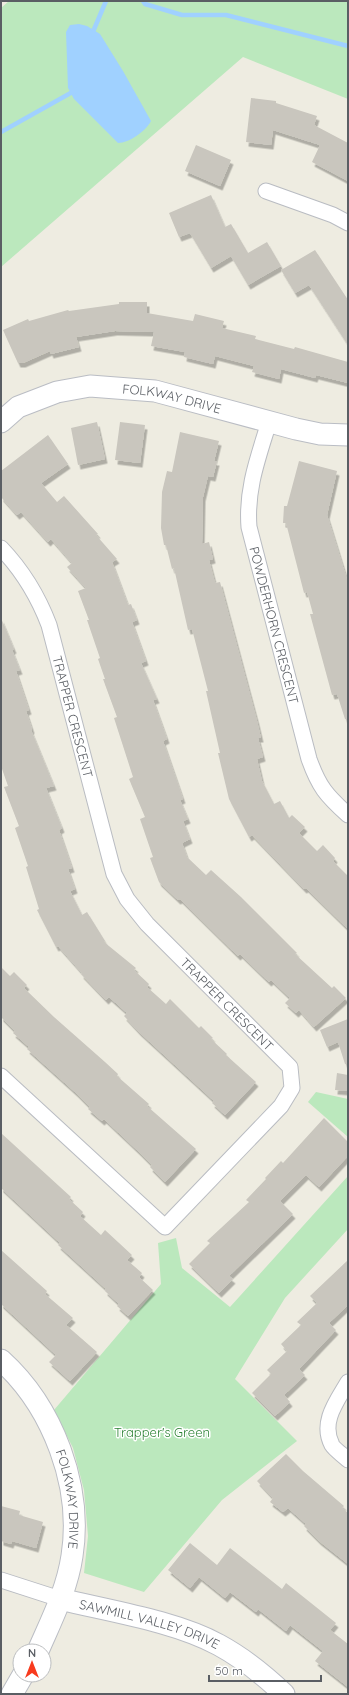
<svg xmlns="http://www.w3.org/2000/svg" width="349" height="1695" font-family="Quicksand,sans-serif">
	<style>
		.green { fill: #bbe8bd }
		.water { fill: #a0d1ff }
		.lines { fill: none; stroke-linecap: round; stroke-linejoin: round }
		.stream { stroke: #a0d1ff; stroke-width: 4.5 }
		.building { fill: #c9c6be; filter: url(#shadow) }
		.street-casing { stroke: #b9bcc2; stroke-width: 17 }
		.secondary-casing { stroke: #babdc4; stroke-width: 23 }
		.street { stroke: #fff; stroke-width: 15 }
		.secondary { stroke: #fff; stroke-width: 21 }
		.labels { text-anchor: middle; dominant-baseline: central; stroke-width: 3; stroke-linejoin: round; paint-order: stroke }
		.street-label { font-size: 13px; fill: #5a5e64; stroke: #fff }
		.park-label { font-size: 13px; fill: #2c8234; stroke: #fff }
	</style>
	<defs>
		<filter id="shadow"><feDropShadow dx="2.5" dy="4.5" stdDeviation="0" flood-color="#0004"/></filter>
	</defs>
	<rect width="100%" height="100%" fill="#eeece1"/>
	<g class="green">
		<path d="M9,1H348V99L243,57L1,267V8Z"/>
		<path d="M316,1092L348,1099V1137L308,1102Z"/>
		<path d="M348,1176V1229L285,1298L235,1379L297,1441L222,1500L144,1592L84,1573L88,1536L84,1490L73,1448L54,1410L161,1284L158,1243L176,1238L182,1268L230,1307Z"/>
	</g>
	<path class="water" d="M79,24L87,26L100,34L123,71L151,121C146,131 129,143 118,143L74,99L68,88L66,32L70,25Z"/>
	<g class="lines">
		<g class="stream">
			<path d="M143,1L145,4L182,15H226L348,46"/>
			<path d="M92,34L106,1"/>
			<path d="M1,132L76,90"/>
		</g>
	</g>
	<g class="building">
		<path d="M251,98L276,101V103L317,116L314,125L348,143V181L312,162L320,145L273,130L271,145L246,142Z"/>
		<path d="M196,145L231,160L220,186L185,171Z"/>
		<path d="M211,195L225,227L231,224L248,253L267,242L281,266L248,285L231,256L211,268L190,233L179,237L169,213Z"/>
		<path d="M315,250L348,300V345L309,285L295,293L281,270Z"/>
		<path d="M119,302H147V313L193,321L195,314L224,321L222,328L256,336L255,339L294,349L295,347L348,362V383L316,375L315,378L281,369L279,379L252,372L254,366L215,356L213,364L184,357L185,352L151,346L154,332L115,331L76,337L79,347L51,354L50,351L23,363H18L3,330L28,319L29,321L68,310L69,311L119,304Z"/>
		<path d="M97,422L105,459L78,465L71,428Z"/>
		<path d="M120,422L145,425L140,463L115,460Z"/>
		<path d="M180,432L219,441L214,461H217L213,477L208,476L203,497L202,544L209,542L213,559L209,560L215,583L220,582L257,721L261,738H258L263,757L257,759L262,781L274,804L280,801L289,818L292,815L305,827L299,833L317,851L323,845L335,858L333,861L348,876V929L306,888L304,889L252,835L249,837L229,799L218,753H220L206,691H208L192,629L188,630L174,568L172,569L166,545H164L161,528L162,492L167,471L172,472Z"/>
		<path d="M48,435L68,464L41,483L57,502L64,496L98,534L96,535L117,559L112,562L128,605L131,604L137,620L132,622L146,661L141,663L157,699L153,700L167,739L163,741L183,799L180,800L188,819L183,821L190,839L182,843L187,857L206,875L211,870L241,897L297,953L295,954L332,988L334,986L346,998L314,1027L299,1010L296,1013L285,1003L290,998L271,980L269,982L240,954L238,956L180,899L178,900L159,882L150,858L153,857L140,819L145,817L129,779L133,777L114,718L117,717L103,679H105L98,659L100,658L87,620H89L78,591L86,588L67,567L72,563L51,539L48,542L21,512L17,515L1,497V471Z"/>
		<path d="M299,461L337,471L327,515L348,583V719H345L337,694L332,695L310,614H313L307,592L304,593L286,523H283L284,506H287Z"/>
		<path d="M1,618L14,649L12,650L20,670L16,671L29,710L26,711L32,729L31,730L54,786L46,788L62,828L59,830L72,868L68,869L75,889L70,891L82,915L87,912L105,941L104,942L136,968L134,970L149,984L147,987L166,1004L170,999L199,1028L201,1026L213,1038L211,1039L227,1054L226,1055L256,1082L225,1115L212,1103L214,1101L139,1032L124,1016L127,1013L109,997L106,1000L81,974L82,973L58,946L56,947L37,910L39,909L26,867L28,866L15,828L19,826L4,787L8,786L1,766Z"/>
		<path d="M1,967L10,976L14,972L27,985L24,988L54,1017L105,1062L118,1074L117,1076L149,1104L147,1106L196,1149L165,1182L150,1167L152,1165L139,1152L104,1119L102,1121L88,1109L90,1107L76,1093L27,1049L29,1047L13,1033L15,1031L1,1017Z"/>
		<path d="M348,1019V1064H345L338,1042L327,1047L320,1030Z"/>
		<path d="M337,1073L348,1075V1091L335,1090Z"/>
		<path d="M324,1118L348,1142V1156L319,1187L306,1175L280,1201L293,1214L229,1276L233,1279L219,1293L189,1264L210,1243L207,1241L249,1202L246,1200L266,1179L265,1178L281,1161L283,1163Z"/>
		<path d="M1,1133L71,1197L69,1199L83,1212L80,1216L101,1235L105,1230L132,1255L127,1260L142,1273L139,1277L153,1290L128,1316L117,1306L119,1304L105,1291L106,1289L58,1245L60,1243L1,1188Z"/>
		<path d="M1,1250L47,1291L45,1294L73,1318L66,1325L97,1352L70,1381L49,1362L56,1355L1,1304Z"/>
		<path d="M348,1260V1305L329,1323L336,1330L299,1369L305,1375L284,1395L290,1402L275,1416L252,1393L271,1374L267,1370L287,1351L281,1344L301,1325L297,1322L317,1303L310,1296Z"/>
		<path d="M286,1454L303,1471L344,1506L342,1508L348,1513V1564L319,1541L304,1526L306,1524L288,1508L283,1512L270,1502L273,1498L257,1481Z"/>
		<path d="M1,1506L20,1511L19,1515L43,1522L36,1548L12,1541L11,1544L1,1541Z"/>
		<path d="M190,1543L217,1565L230,1548L282,1589L286,1583L336,1623L330,1630L348,1644V1687L315,1661L323,1651L290,1625L286,1631L258,1609L256,1612L230,1592L225,1598L199,1577L190,1588L168,1570Z"/>
	</g>
	<g class="lines">
		<g class="street-casing">
			<g id="street">
				<path d="M266,191L333,215L348,223"/>
				<path id="s1" d="M269,422C258,458 246,489 249,527L309,759C319,787 326,795 348,815"/>
				<path id="s2" d="M1,548C22,570 38,596 49,625L114,874L127,899L147,924L290,1067L292,1088L281,1106L165,1227L1,1076"/>
				<path d="M348,1382C337,1401 320,1422 332,1445C335,1450 343,1455 348,1460"/>
				<path d="M1,1580L60,1599"/>
			</g>
		</g>
		<g class="secondary-casing">
			<g id="secondary">
				<path id="s3" d="M1,422L18,407L57,392L90,386L155,391L296,429L320,434L348,435"/>
				<path id="s4" d="M1,1360C53,1407 83,1486 72,1556C67,1590 51,1621 38,1651"/>
				<path id="s5" d="M60,1599C109,1611 175,1621 219,1645C243,1658 264,1675 284,1694"/>
				<path d="M12,1694L23,1675"/>
			</g>
		</g>
		<use href="#street" class="street"/>
		<use href="#secondary" class="secondary"/>
	</g>
	<g class="labels">
		<g class="street-label">
			<text stroke="none"><textPath href="#s3" startOffset="181">FOLKWAY DRIVE</textPath></text>
			<text stroke="none"><textPath href="#s1" startOffset="209">POWDERHORN CRESCENT</textPath></text>
			<text stroke="none"><textPath href="#s2" startOffset="186">TRAPPER CRESCENT</textPath></text>
			<text stroke="none"><textPath href="#s2" startOffset="522">TRAPPER CRESCENT</textPath></text>
			<text stroke="none"><textPath href="#s4" startOffset="159">FOLKWAY DRIVE</textPath></text>
			<text stroke="none"><textPath href="#s5" startOffset="93">SAWMILL VALLEY DRIVE</textPath></text>
		</g>
		<g class="park-label">
			<text x="162" y="1432">Trapper's Green</text>
		</g>
	</g>
	<rect width="349" height="1695" fill="none" stroke="#5a5e64" stroke-width="4"/>
	<g transform="translate(32 1663)"><circle r="19" fill="#ffffff" stroke="#bdbfc1"/>
	<path d="M0-3L7 15L0 10L-7 15Z" fill="#f83a1d"/>
	<text y="-6" font-size="11" font-weight="bold" text-anchor="middle" fill="#5a5e64">N</text>
	</g>
	<path d="M209 1675v6h112v-6" fill="none" stroke="#5a5e64" stroke-width="2"/>
	<text x="215" y="1675" font-size="12" fill="#5a5e64" stroke="#ffffff" stroke-width="3" paint-order="stroke">50 m</text>
</svg>
